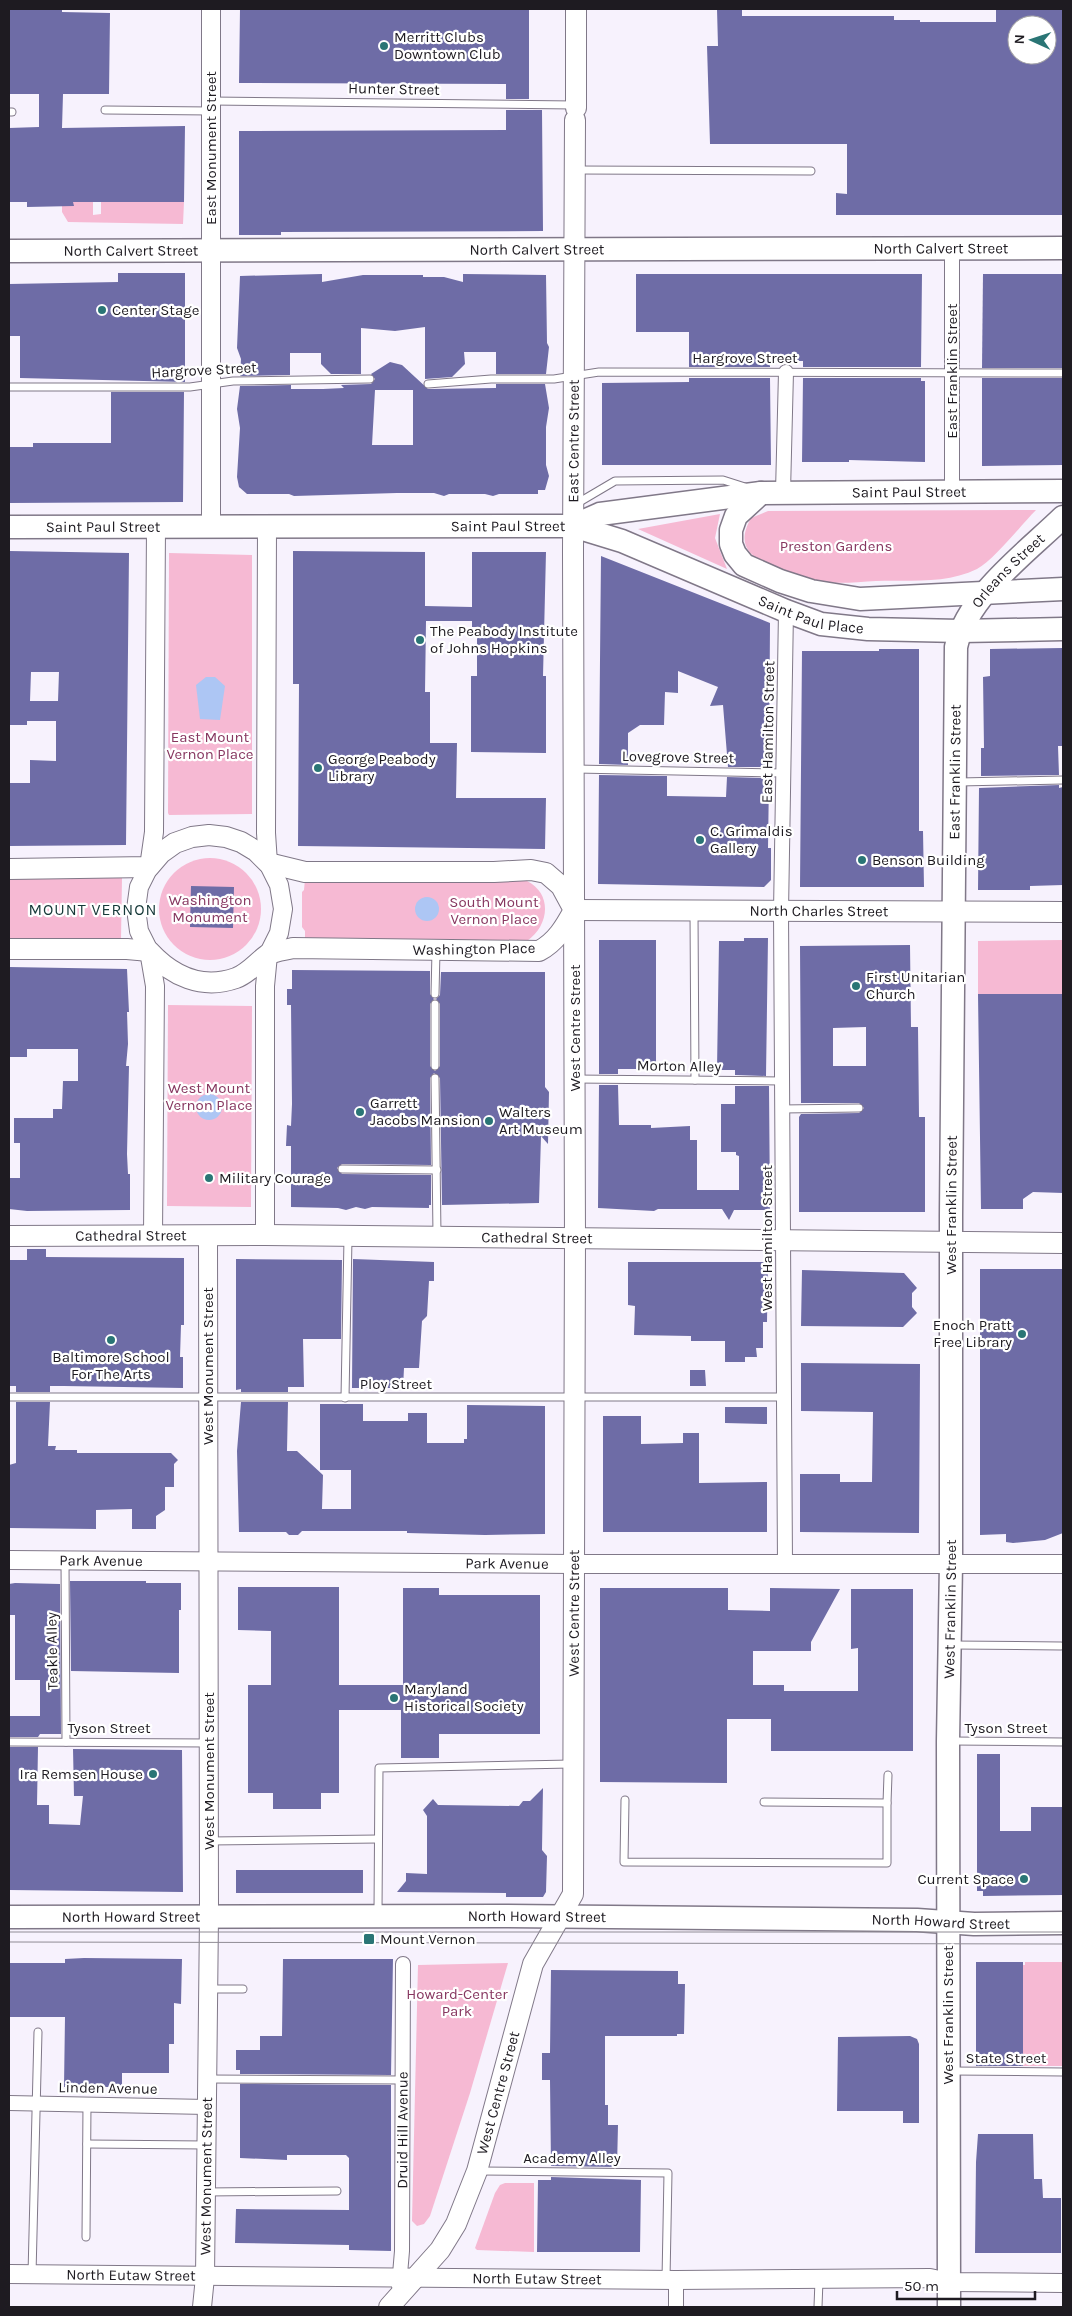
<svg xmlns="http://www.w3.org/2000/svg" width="1072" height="2316" font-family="Karla,sans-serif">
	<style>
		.green { fill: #f6b9d3 }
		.water { fill: #adc6f4 }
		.building { fill: #6e6ca6; fill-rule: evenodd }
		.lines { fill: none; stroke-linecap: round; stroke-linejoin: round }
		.service-casing { stroke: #807888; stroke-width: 9 }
		.minor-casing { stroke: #807888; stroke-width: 16 }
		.tertiary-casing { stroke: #807888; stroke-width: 20 }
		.secondary-casing { stroke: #807888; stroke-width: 22 }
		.primary-casing { stroke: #807888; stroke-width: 25 }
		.service { stroke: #fff; stroke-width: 7 }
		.minor { stroke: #fff; stroke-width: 14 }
		.tertiary { stroke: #fff; stroke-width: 18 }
		.secondary { stroke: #fff; stroke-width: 20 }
		.primary { stroke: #fff; stroke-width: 22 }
		.tram { stroke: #908c95; stroke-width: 1 }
		.poi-dot { fill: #2a7575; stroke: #fff; stroke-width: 2 }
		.labels { text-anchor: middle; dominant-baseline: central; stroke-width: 4.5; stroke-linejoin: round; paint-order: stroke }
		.poi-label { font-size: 15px; fill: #1e1b21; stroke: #fff; text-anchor: start }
		.street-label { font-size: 15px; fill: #1e1b21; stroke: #fff }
		.park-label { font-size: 15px; fill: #873760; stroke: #fff }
		.neighbourhood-label { font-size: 16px; letter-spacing: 1px; fill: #153838; stroke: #fff }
	</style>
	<rect width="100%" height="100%" fill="#f7f2fd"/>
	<g class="green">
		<path d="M73,202H93V215L101,214V202H184L183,224L68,222L62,212V206H73Z"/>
		<path d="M1036,510C1021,525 995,559 977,569C947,584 909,580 876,581C859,582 840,584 823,582C807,580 793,575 779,569C753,559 734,548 751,518L768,511Z"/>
		<path d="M720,514L715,538L727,569L638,529Z"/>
		<path d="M169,553L252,555V814L169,815L168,813Z"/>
		<circle cx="210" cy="909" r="51"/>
		<path d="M9,878H122L121,939L9,938Z"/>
		<path d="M305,879L527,881C553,894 549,926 527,941L305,940V931L302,927V892L304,890Z"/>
		<path d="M1063,940V994H978V941Z"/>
		<path d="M168,1005L252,1006L251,1207L167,1206Z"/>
		<path d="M1025,1962H1063L1062,2066H1023V1965H1025Z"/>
		<path d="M508,1963L470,2093L430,2216L424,2224L417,2226L412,2221L418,1965Z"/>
		<path d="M505,2183H534V2252L477,2250L475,2248L495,2193L500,2185Z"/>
	</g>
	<g class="water">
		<path d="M206,677H215L225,686L220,720L200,719L196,685Z"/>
		<circle cx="427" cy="909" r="12"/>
		<circle cx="209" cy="1107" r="13"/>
	</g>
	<g class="building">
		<path d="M9,9H62V12L110,13L109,94H63L62,128L185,126L184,202H73L74,206L27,207V202H9V128L39,127V94H9Z"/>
		<path d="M240,9H529V99H506V84L239,83Z"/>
		<path d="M717,9H742V16H894V20H920V22H996V9H1063V215H836V193L847,194V144H710L707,46H718ZM1017,25H1047V55H1017Z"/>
		<path d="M506,110H542L543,231L281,232V235H239V131L506,130Z"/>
		<path d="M118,273H185V382L20,378V336H9V284L118,282Z"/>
		<path d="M322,274V282L363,275H423V277H444L463,282V274L546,275L547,343L549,347L546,374H496V352H464L465,364L452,377L425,379V327L395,331L361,328V374H331L321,364V353H290V375L240,376L241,359L237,348L240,276Z"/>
		<path d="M636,274H922L921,367H803V361H770V367H689V332H636Z"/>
		<path d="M983,274H1063V368H982Z"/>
		<path d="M390,362L402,365L428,389L496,388V384H545L549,408L546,427V465L549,476L545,490H538V494H499L493,496L485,494H449L444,496L434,493H397L294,496L289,494H247L239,487L237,477L240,428L237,409L240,386L291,385V389H323L344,388L341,385L371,384L375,379L371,374ZM375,390H413V445H372Z"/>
		<path d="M689,378H770L771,465H602V383L689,382Z"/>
		<path d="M803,378H921V381H925V462L849,460V462H802Z"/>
		<path d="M982,378H1063V465L982,466Z"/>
		<path d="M111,392H184L183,502L9,503V447H33V443H111Z"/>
		<path d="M9,551L129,553L126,845L9,846V783H30V760L56,761V721H27V725H9ZM31,672H59L58,701H30Z"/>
		<path d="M293,551L425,552V606L472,607V552H546L543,676H546V753L471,752V676H477V627H472V621H426L425,692H430V743H457L456,798H546L545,849L298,846L299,684H293Z"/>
		<path d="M601,556L770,623L769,767H728L723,705L710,706L718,687L678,671V693L665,692L664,725H640L628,733V765L599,764Z"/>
		<path d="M1063,648V746H1058L1059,775L981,776V748H984L983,677L990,676V649Z"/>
		<path d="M879,649H919V831H923L924,887H800L802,651H879Z"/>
		<path d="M599,775L667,776V796L726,797L727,777L769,778L768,848H771V880L764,887L598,884Z"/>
		<path d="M1059,785V788L1063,787V885L1030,886V890H978L979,788Z"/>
		<path d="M191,886L234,887L233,928L190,927Z"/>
		<path d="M744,938H768L766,1076L735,1075V1070H717L719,941H744Z"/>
		<path d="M599,940H656V1069H618V1074H599Z"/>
		<path d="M910,945L911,1027H918L919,1117H925V1212H799V1117L801,1114L859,1113L864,1108L859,1103H801L800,946ZM866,1027V1066H833V1028Z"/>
		<path d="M9,967L127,969L129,1012H127L128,1044L126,1066H129L127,1154L128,1174H130V1210L27,1211L9,1209V1178H20V1143H14V1118H53V1109H62L63,1081H78V1049H27V1057H9Z"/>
		<path d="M292,970L430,971V994L434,999L430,1004V1066L435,1071L440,1066V1004L436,999L440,995L441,972H545V1087L549,1092L548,1144L541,1136L539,1203L442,1205L440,1078L434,1073L430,1078L431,1165L342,1164L337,1168L342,1174L431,1175V1205H429V1208L372,1207L365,1209L356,1207L346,1210L338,1208L291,1207V1146H286L287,1125L291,1126L292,1104L291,1005H287V989H292Z"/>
		<path d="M978,994H1063V1193L1033,1192L1023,1199V1209H981Z"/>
		<path d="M599,1085H618L619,1125H651V1128L690,1126V1140H697V1190H739V1156L736,1155V1152H721V1104H735V1086H769L770,1210H734L729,1220L722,1209H658L654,1211L598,1208Z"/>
		<path d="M27,1249H46V1257L184,1258V1325H181L180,1357H183V1388L64,1386H50V1392H16V1386H9V1260H27Z"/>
		<path d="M236,1259L342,1260L341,1339H303L304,1387H288V1392H241V1389L236,1390Z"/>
		<path d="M353,1259L434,1262V1281H429L427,1316L422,1321L419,1368H404L403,1388H352Z"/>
		<path d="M628,1262H768L767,1322H763V1348H756L757,1357H745V1362H725V1341H691V1336L634,1335L635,1306L628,1305Z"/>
		<path d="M980,1269H1063V1533L1045,1540L1013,1543L1006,1542V1534L980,1535Z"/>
		<path d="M802,1270L904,1273L917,1288L912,1293V1307L917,1313L903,1327L801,1326Z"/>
		<path d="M801,1363L920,1364L919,1533L800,1532V1474H840V1482H872L873,1412L801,1411Z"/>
		<path d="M690,1370H705L706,1386H690Z"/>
		<path d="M16,1402H50L48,1446H56L55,1450H77V1453H171L178,1460L174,1464V1487H165V1510L156,1516V1529H132V1509L96,1510V1529L9,1528V1465L16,1463Z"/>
		<path d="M241,1402H288L287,1451H297L323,1475L322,1509H351V1470H320V1404H363V1421H408V1413H427V1443H464V1439H467V1405L545,1406V1534L485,1535L407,1533V1531H302L298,1535H289L286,1532H239L237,1451Z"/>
		<path d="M725,1407H767V1424L725,1423Z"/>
		<path d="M603,1416H641V1444L683,1443V1433H699V1483L767,1482V1532H603Z"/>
		<path d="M70,1581H146V1583H181V1610H179V1673L71,1671Z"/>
		<path d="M15,1583L60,1584L61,1734H40L38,1737H9V1716H40V1680H15V1615H9V1584Z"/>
		<path d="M238,1587H339V1685H403V1588H439V1595H540V1734H439V1758H401V1710H339V1793H321V1809H273V1793H248V1685H271V1631L238,1630Z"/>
		<path d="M600,1588H728V1610L770,1611V1588L840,1589L811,1642V1651H753V1685H784V1691H858V1648L851,1649V1589H913V1751H771V1719H727V1783L600,1782Z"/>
		<path d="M9,1747H38L37,1805H49V1824L80,1825L83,1796H74L73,1749L182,1750L183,1892L9,1890Z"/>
		<path d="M977,1754H1000V1831H1031V1807H1063V1895L983,1896V1891H977Z"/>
		<path d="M543,1788L542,1850L547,1856L546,1892L543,1897H506V1893L397,1892L406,1881V1873L427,1874V1816L423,1810L433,1799L438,1805L519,1806L523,1801H530Z"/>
		<rect x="236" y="1870" width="127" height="23"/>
		<path d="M84,1958L182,1959L181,2004L174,2003V2044H169V2073H122V2087H64L65,2017H9V1963H65V1959Z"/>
		<path d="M283,1959H393L391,2075L240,2074V2070H236V2050H260V2036H282Z"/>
		<rect x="976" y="1962" width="47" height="104"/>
		<path d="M551,1970L678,1971V1984H685L684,2034H677V2036H605V2105H608V2125H618L617,2167L551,2166L550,2080H542V2053H550Z"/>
		<path d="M910,2036L917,2039L919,2044V2123H903V2111H837L838,2037Z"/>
		<path d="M240,2084L391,2085V2251L349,2250V2245L235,2243L236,2209L349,2210V2158L346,2155H287V2160L240,2158Z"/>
		<path d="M978,2134H1033L1034,2179H1042L1043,2198H1061V2253H975L976,2162Z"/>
		<path d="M551,2177L641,2180L640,2252H537L538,2180H551Z"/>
	</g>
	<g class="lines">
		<g class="service-casing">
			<g id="service">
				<path d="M211,101L575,105"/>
				<path d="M105,110L211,111"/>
				<path d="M9,112H12"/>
				<path d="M576,170L811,171"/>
				<path d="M428,384L491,379H554L599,372L1063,373"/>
				<path d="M9,387H190L233,381L370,379"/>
				<path d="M576,504L615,481L723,480L745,487"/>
				<path d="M576,769L783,773"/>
				<path d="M959,782L1063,780"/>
				<path d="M694,913L695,1080"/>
				<path d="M435,994L436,951"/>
				<path d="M435,1004V1066"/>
				<path d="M435,1078L437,1235"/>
				<path d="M575,1079L782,1081"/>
				<path d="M782,1109L859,1108"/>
				<path d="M342,1169L437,1170"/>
				<path d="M9,1397H784"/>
				<path d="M345,1398L348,1238"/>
				<path d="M65,1560L66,1742"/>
				<path d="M952,1645L1061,1646"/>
				<path d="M951,1741L1063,1742"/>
				<path d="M9,1742L209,1743"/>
				<path d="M625,1800L624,1862L887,1863V1803L764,1802"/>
				<path d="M887,1803L888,1775"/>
				<path d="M209,1841L378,1839"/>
				<path d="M378,1912L379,1768L571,1764"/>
				<path d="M209,1989H243"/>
				<path d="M951,2071L1063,2072"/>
				<path d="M208,2079L403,2080"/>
				<path d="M87,2144L206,2145"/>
				<path d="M480,2171L668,2173L666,2279"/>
				<path d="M206,2192L337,2191"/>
				<path d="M86,2237L87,2104"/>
				<path d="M32,2274L38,2032"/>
				<path d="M818,2307L819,2280"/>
			</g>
		</g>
		<g class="minor-casing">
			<g id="minor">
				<path d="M952,248V493"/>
				<path d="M783,492L786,372"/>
				<path d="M785,1564L781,912L786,611"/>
				<path d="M9,2103L207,2107"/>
				<path id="s1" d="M399,2286L402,2251L403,1964"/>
				<path d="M676,2307V2280"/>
			</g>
		</g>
		<g class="tertiary-casing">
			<g id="tertiary">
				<path d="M211,528V9"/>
				<path d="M153,1235L155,986L149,951L139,931L136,909L139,887L149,867L154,832L156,527"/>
				<path d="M265,1235V986L268,955L279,933L283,909L279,885L268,863L266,833L267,526"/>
				<path id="s2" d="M9,1560L574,1564H1063"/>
				<path id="s3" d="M9,2274L676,2280L930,2278L949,2282L1063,2283"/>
				<path id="s4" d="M202,2307L205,2277L209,1916L208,1235"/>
			</g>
		</g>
		<g class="secondary-casing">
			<g id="secondary">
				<path d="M576,108V9"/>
				<path d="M9,869L149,867L161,853L175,843L192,837L209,835L226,837L241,842L256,851L268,863L305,872H494L531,870L546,873L561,886L574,910C565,927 556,942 539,951L293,948C285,950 274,951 267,955C256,963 249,973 236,978C202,990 172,976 149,951L127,949H9"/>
				<path id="s5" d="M574,910L1063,912"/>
				<path id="s6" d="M9,1236L265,1235L1063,1243"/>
				<path id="s7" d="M389,2307L440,2250L456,2224L477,2171L533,1964L573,1894L575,1239L573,553L575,120"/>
			</g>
		</g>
		<g class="primary-casing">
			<g id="primary">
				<path id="s8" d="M9,251L1063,248"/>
				<path d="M761,493L736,516L731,530V544L735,554L744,565L780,581L811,591L860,599L1063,589"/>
				<path id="s9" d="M573,526L622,541L786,611L821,624L868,629L960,631L1063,629"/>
				<path id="s10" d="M9,527L573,526L600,514L761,493L1063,491"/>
				<path id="s11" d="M9,1917L501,1916L917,1920L974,1924L1063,1923"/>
				<path id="s12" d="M949,2307L948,1741L951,1563V1216L956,647C967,596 1027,552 1063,517"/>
			</g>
		</g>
		<use href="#service" class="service"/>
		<use href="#minor" class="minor"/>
		<use href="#tertiary" class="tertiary"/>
		<use href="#secondary" class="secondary"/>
		<use href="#primary" class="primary"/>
		<g class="tram">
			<path d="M9,1932H1063"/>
			<path d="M9,1942L1063,1944"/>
		</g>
	</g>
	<g class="poi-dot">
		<circle cx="384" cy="46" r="5"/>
		<circle cx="102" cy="310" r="5"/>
		<circle cx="420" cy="640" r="5"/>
		<circle cx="318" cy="768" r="5"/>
		<circle cx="700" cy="840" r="5"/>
		<circle cx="862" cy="860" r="5"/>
		<circle cx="856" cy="986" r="5"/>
		<circle cx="360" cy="1112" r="5"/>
		<circle cx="489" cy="1121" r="5"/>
		<circle cx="209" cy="1178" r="5"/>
		<circle cx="1022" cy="1334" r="5"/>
		<circle cx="111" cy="1340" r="5"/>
		<circle cx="394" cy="1698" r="5"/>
		<circle cx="153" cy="1774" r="5"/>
		<circle cx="1024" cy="1879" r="5"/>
		<rect x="363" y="1933" width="12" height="12" rx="2.5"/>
	</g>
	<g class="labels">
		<g class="poi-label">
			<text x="394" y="37">Merritt Clubs<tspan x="394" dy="17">Downtown Club</tspan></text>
			<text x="112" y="310">Center Stage</text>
			<text x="430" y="631">The Peabody Institute<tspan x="430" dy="17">of Johns Hopkins</tspan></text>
			<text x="328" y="759">George Peabody<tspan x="328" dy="17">Library</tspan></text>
			<text x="710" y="831">C. Grimaldis<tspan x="710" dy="17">Gallery</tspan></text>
			<text x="872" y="860">Benson Building</text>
			<text x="866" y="977">First Unitarian<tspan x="866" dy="17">Church</tspan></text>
			<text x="370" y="1103">Garrett<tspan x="370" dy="17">Jacobs Mansion</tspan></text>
			<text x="499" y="1112">Walters<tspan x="499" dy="17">Art Museum</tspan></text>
			<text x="219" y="1178">Military Courage</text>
			<text x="1012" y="1325" text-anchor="end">Enoch Pratt<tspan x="1012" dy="17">Free Library</tspan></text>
			<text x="111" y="1357" text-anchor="middle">Baltimore School<tspan x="111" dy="17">For The Arts</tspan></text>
			<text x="404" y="1689">Maryland<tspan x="404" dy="17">Historical Society</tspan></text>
			<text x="143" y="1774" text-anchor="end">Ira Remsen House</text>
			<text x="1014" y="1879" text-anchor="end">Current Space</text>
			<text x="380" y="1939">Mount Vernon</text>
		</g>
		<g class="street-label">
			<text transform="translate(394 89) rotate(1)">Hunter Street</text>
			<text transform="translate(211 148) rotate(-90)">East Monument Street</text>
			<text stroke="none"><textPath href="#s8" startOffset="932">North Calvert Street</textPath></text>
			<text stroke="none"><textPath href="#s8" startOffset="528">North Calvert Street</textPath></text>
			<text stroke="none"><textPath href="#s8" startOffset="122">North Calvert Street</textPath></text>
			<text x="745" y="358">Hargrove Street</text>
			<text transform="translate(204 370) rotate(-3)">Hargrove Street</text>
			<text transform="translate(952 371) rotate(-90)">East Franklin Street</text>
			<text stroke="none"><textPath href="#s7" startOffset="1912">East Centre Street</textPath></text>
			<text stroke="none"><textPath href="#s10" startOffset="904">Saint Paul Street</textPath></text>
			<text stroke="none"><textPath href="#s10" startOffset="499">Saint Paul Street</textPath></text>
			<text stroke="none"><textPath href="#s10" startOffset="94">Saint Paul Street</textPath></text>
			<text stroke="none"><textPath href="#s12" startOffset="1754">Orleans Street</textPath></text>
			<text stroke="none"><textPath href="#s9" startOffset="255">Saint Paul Place</textPath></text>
			<text transform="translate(768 732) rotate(-89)">East Hamilton Street</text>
			<text transform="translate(678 757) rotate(1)">Lovegrove Street</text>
			<text stroke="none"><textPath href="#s12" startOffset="1535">East Franklin Street</textPath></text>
			<text stroke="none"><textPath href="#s5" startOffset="245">North Charles Street</textPath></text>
			<text transform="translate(474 949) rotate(-1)">Washington Place</text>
			<text transform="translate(575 1028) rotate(-90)">West Centre Street</text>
			<text transform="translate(679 1066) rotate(1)">Morton Alley</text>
			<text stroke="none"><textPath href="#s12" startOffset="1102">West Franklin Street</textPath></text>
			<text stroke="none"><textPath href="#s6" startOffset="122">Cathedral Street</textPath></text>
			<text transform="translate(767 1238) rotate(-90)">West Hamilton Street</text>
			<text stroke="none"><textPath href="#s6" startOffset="528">Cathedral Street</textPath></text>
			<text transform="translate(208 1366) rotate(-90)">West Monument Street</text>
			<text x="396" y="1384">Ploy Street</text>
			<text stroke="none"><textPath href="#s2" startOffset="92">Park Avenue</textPath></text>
			<text stroke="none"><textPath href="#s2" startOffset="498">Park Avenue</textPath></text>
			<text stroke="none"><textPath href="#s12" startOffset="698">West Franklin Street</textPath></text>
			<text stroke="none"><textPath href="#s7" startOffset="740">West Centre Street</textPath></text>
			<text transform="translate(52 1651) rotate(-91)">Teakle Alley</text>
			<text x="109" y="1728">Tyson Street</text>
			<text x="1006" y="1728">Tyson Street</text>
			<text transform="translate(209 1771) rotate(-90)">West Monument Street</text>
			<text stroke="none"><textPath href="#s11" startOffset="122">North Howard Street</textPath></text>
			<text stroke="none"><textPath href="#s11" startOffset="528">North Howard Street</textPath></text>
			<text stroke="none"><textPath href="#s11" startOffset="932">North Howard Street</textPath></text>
			<text transform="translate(948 2015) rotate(-90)">West Franklin Street</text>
			<text x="1006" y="2058">State Street</text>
			<text transform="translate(108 2088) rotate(1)">Linden Avenue</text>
			<text stroke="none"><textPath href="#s7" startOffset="245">West Centre Street</textPath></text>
			<text stroke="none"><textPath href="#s1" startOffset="156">Druid Hill Avenue</textPath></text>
			<text x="572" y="2158">Academy Alley</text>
			<text stroke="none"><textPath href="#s4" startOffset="131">West Monument Street</textPath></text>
			<text stroke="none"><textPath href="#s3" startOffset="122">North Eutaw Street</textPath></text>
			<text stroke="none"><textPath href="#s3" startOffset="528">North Eutaw Street</textPath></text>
		</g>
		<g class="park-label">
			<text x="836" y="546">Preston Gardens</text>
			<text x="210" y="737">East Mount<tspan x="210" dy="17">Vernon Place</tspan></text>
			<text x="210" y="900">Washington<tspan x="210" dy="17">Monument</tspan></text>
			<text x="494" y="902">South Mount<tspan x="494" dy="17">Vernon Place</tspan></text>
			<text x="209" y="1088">West Mount<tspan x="209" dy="17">Vernon Place</tspan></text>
			<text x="457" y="1994">Howard-Center<tspan x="457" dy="17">Park</tspan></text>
		</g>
		<g class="neighbourhood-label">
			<text x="93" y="909">MOUNT VERNON</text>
		</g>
	</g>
	<rect width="1072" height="2316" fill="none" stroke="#1e1b21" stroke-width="20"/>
	<g transform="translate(1032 40) rotate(273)"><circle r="24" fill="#ffffff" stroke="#a5a4a6"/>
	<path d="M0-4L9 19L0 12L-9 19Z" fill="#2a7575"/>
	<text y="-8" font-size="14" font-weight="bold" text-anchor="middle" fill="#1e1b21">N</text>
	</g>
	<path d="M897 2291v8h138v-8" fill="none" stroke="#1e1b21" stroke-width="2.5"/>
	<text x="904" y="2291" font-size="15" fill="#1e1b21" stroke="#ffffff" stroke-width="4" paint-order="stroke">50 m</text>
</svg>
